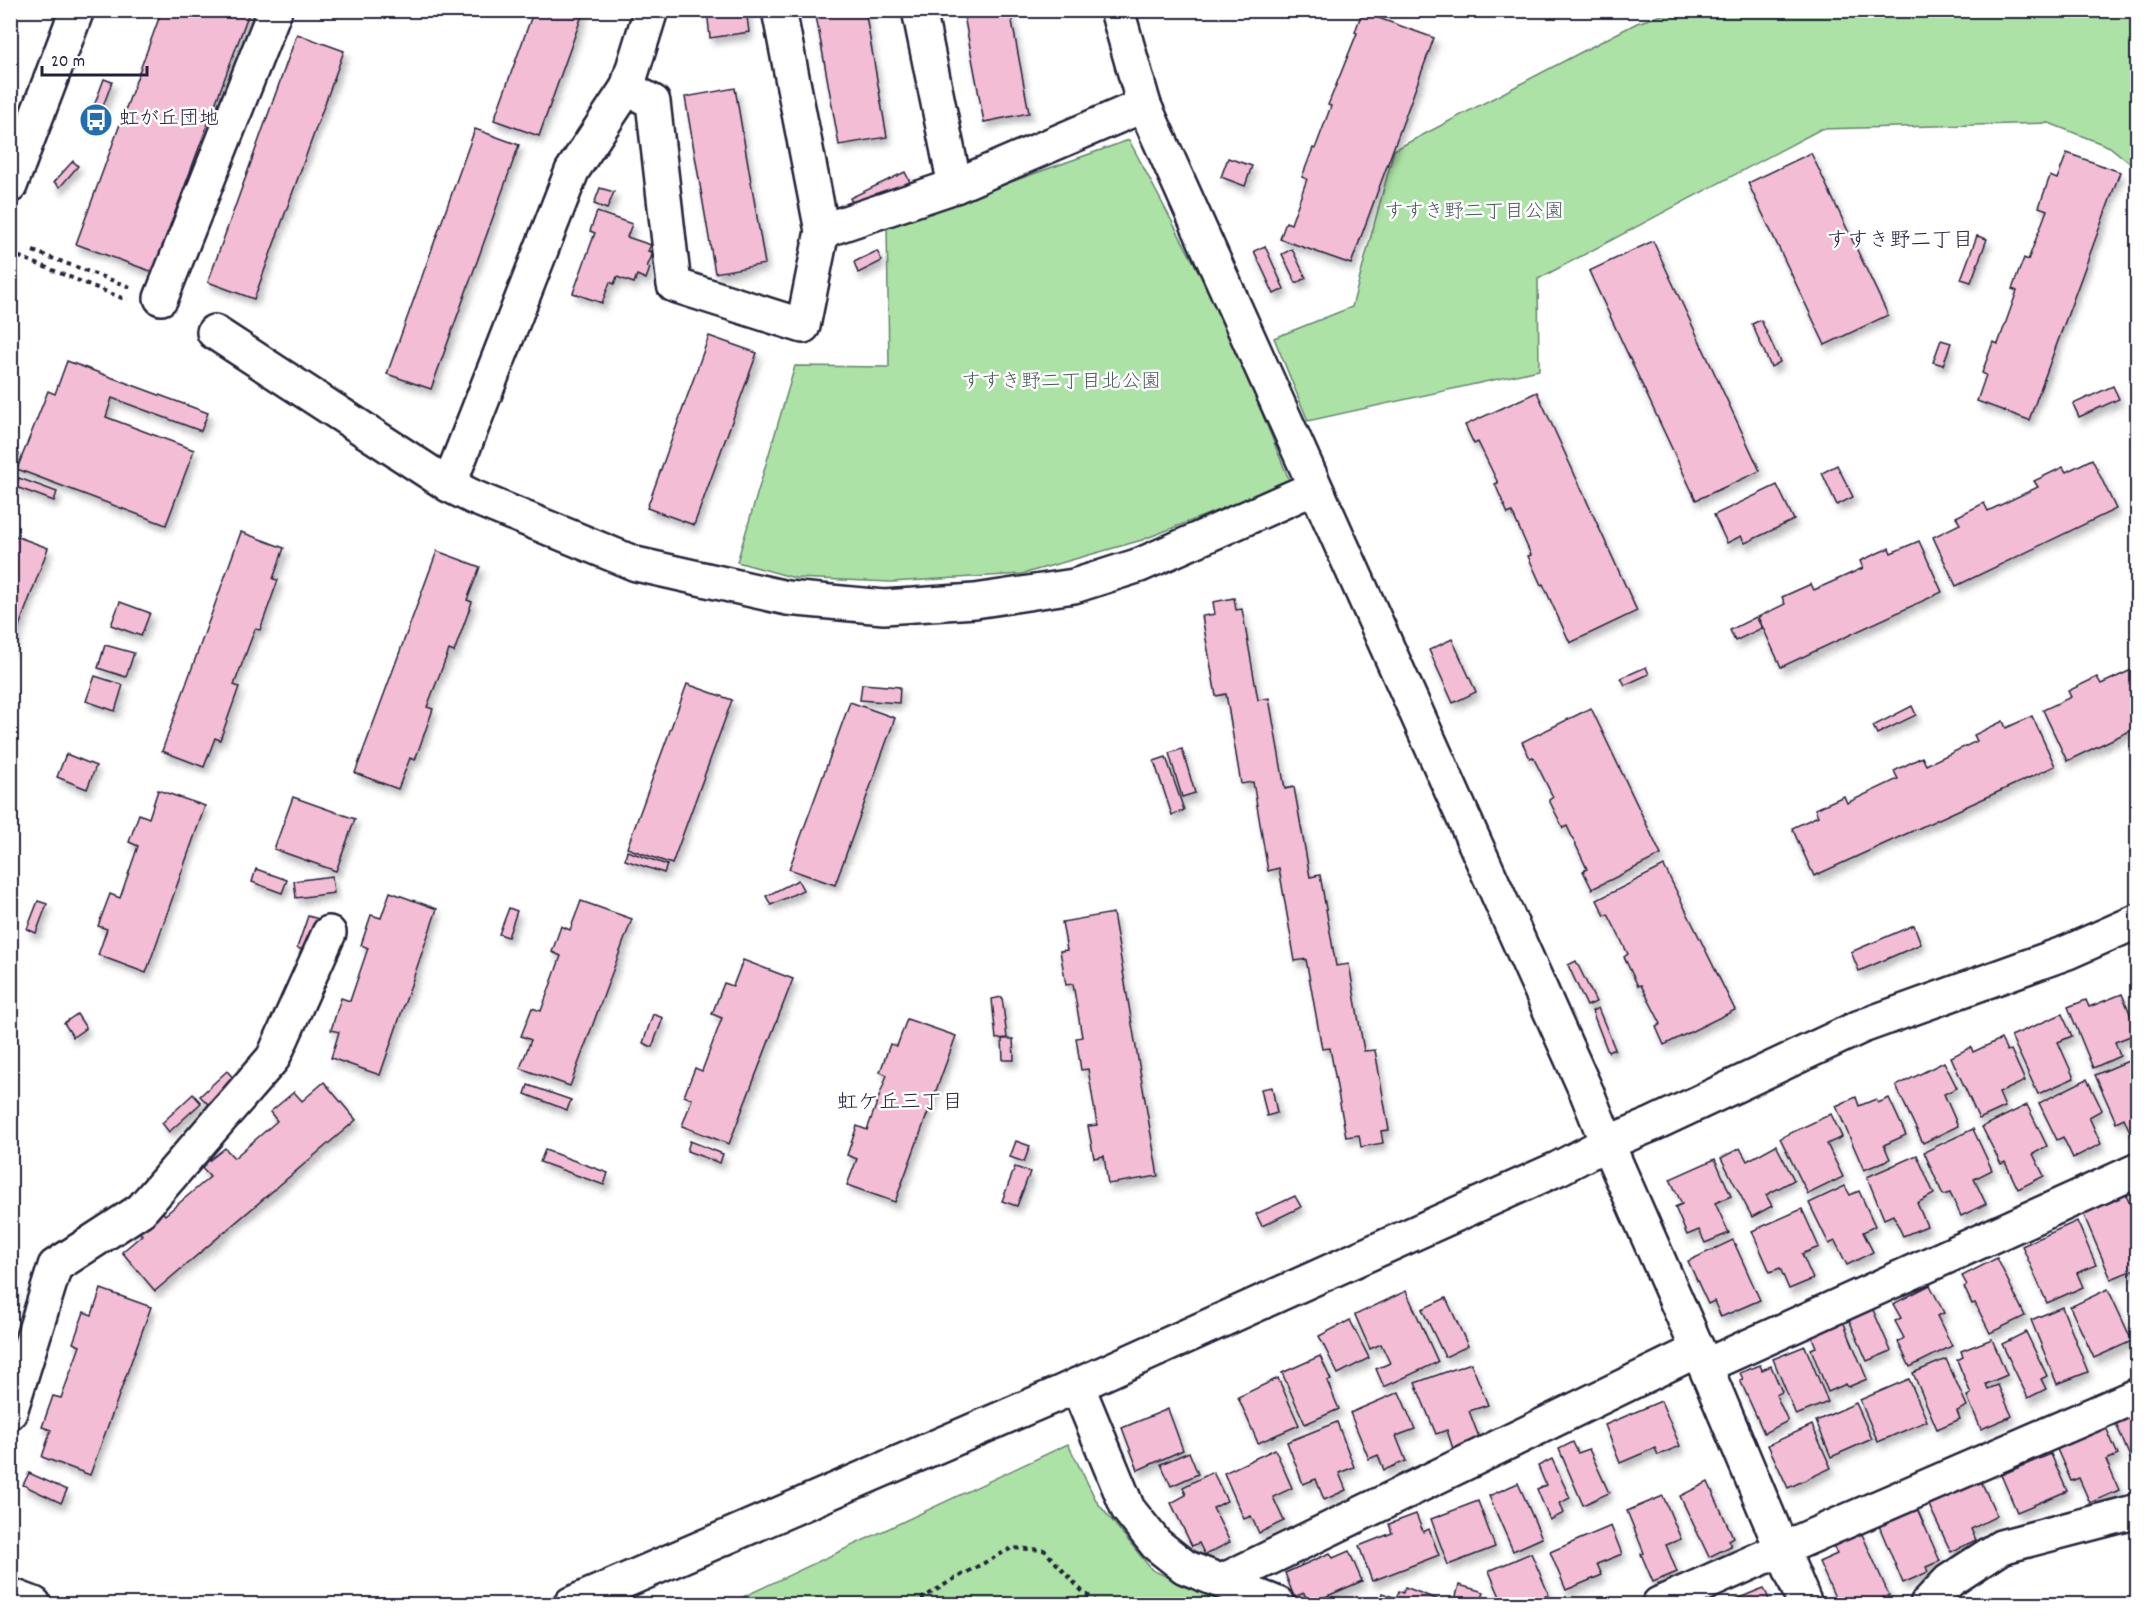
<svg xmlns="http://www.w3.org/2000/svg" width="2148" height="1615" font-family="Dekko,'Klee One',sans-serif">
	<style>
		.green { fill: #ace2a5; stroke: #678270; stroke-width: 1.5 }
		.building { fill: #f4bdd6; stroke: #22223b; stroke-width: 1.5; filter: url(#shadow) }
		.lines { fill: none; stroke-linecap: round; stroke-linejoin: round }
		.minor-casing { stroke: #22223b; stroke-width: 38 }
		.path { stroke: #22223b; stroke-width: 4; stroke-dasharray: 4.5 4.5; stroke-linecap: butt }
		.minor { stroke: #fff; stroke-width: 33 }
		.labels { text-anchor: middle; dominant-baseline: central; stroke-width: 5; stroke-linejoin: round; paint-order: stroke }
		.poi-label { font-size: 20px; fill: #22223b; stroke: #fff; text-anchor: start }
		.park-label { font-size: 20px; fill: #4b5c5b; stroke: #fff }
		.neighbourhood-label { font-size: 21px; fill: #22223b; stroke: #fff }
	</style>
	<defs>
		<filter id="shadow"><feDropShadow dx="3.5" dy="6" stdDeviation="3" flood-color="#0004"/></filter>
	</defs>
	<rect width="100%" height="100%" fill="#fff"/>
	<filter id="ink" filterUnits="userSpaceOnUse"><feTurbulence type="fractalNoise" baseFrequency=".0167" numOctaves="2"/><feDisplacementMap in="SourceGraphic" scale="12" xChannelSelector="R" yChannelSelector="G"/><feConvolveMatrix kernelMatrix="1 2 1 2 8 2 1 2 1" color-interpolation-filters="sRGB"/></filter>
	<g filter="url(#ink)">
		<g class="green">
			<path d="M1677,10L2137,11V169L2110,147L2049,123L1821,129L1538,279L1539,370L1308,421L1274,338L1352,307L1394,150L1637,23Z"/>
			<path d="M1129,140L1224,320L1290,482L1142,540L1022,574L891,582L795,578L737,562L795,366L889,367L887,226Z"/>
			<path d="M1068,1444L1097,1502L1152,1570L1226,1604H728Z"/>
		</g>
		<g class="building">
			<path d="M162,10H250L153,272L76,244Z"/>
			<path d="M534,10H584L539,136L494,120Z"/>
			<path d="M707,10H746L749,32L710,38Z"/>
			<path d="M815,10H865L887,137L839,145Z"/>
			<path d="M963,10H1010L1029,113L984,122Z"/>
			<path d="M1362,12L1434,38L1351,264L1280,239L1286,222L1291,224L1307,179L1302,177L1313,148L1315,149L1331,106L1328,105L1357,33L1355,32Z"/>
			<path d="M297,34L344,51L254,299L208,282Z"/>
			<path d="M104,79L112,82L99,117L91,114Z"/>
			<path d="M735,88L765,264L715,273L685,97Z"/>
			<path d="M475,129L519,145L431,389L387,374Z"/>
			<path d="M1811,153L1888,315L1825,345L1748,183Z"/>
			<path d="M2067,153L2120,172L2029,420L1977,401L1986,375L1982,373L1993,342L1998,344L2017,291L2012,289L2024,258L2028,260L2047,210L2039,207L2050,176L2057,179Z"/>
			<path d="M1228,158L1252,166L1245,186L1221,177Z"/>
			<path d="M73,161L78,166L60,187L54,182Z"/>
			<path d="M905,172L912,186L857,212L850,198Z"/>
			<path d="M600,188L614,192L607,209L594,204Z"/>
			<path d="M597,212L632,224L627,237L651,245L648,251L653,253L647,267L650,268L646,279L637,275L634,283L617,277L614,284L610,282L602,303L573,293L595,233L590,231Z"/>
			<path d="M1977,236L1987,239L1971,282L1961,279Z"/>
			<path d="M1653,241L1760,471L1696,500L1589,271Z"/>
			<path d="M1265,246L1284,289L1274,294L1254,251Z"/>
			<path d="M1292,249L1306,278L1296,283L1282,254Z"/>
			<path d="M877,251L882,261L858,273L854,262Z"/>
			<path d="M1761,320L1780,362L1771,367L1752,324Z"/>
			<path d="M709,336L757,353L694,525L647,508Z"/>
			<path d="M1941,340L1951,343L1943,365L1933,362Z"/>
			<path d="M67,361L208,413L201,431L112,398L106,417L194,450L166,525L17,469L48,391L55,394Z"/>
			<path d="M2113,386L2119,399L2079,417L2073,404Z"/>
			<path d="M1537,392L1637,611L1570,643L1543,584L1541,585L1528,556L1531,555L1512,512L1508,514L1495,484L1498,483L1478,442L1474,444L1465,425Z"/>
			<path d="M10,450L19,454L10,478Z"/>
			<path d="M2092,459L2116,509L1956,586L1933,537L1960,524L1956,517L1984,503L1988,511L2038,487L2034,481L2063,467L2066,472Z"/>
			<path d="M1837,465L1853,497L1837,505L1822,473Z"/>
			<path d="M19,478L57,492L54,501L16,487Z"/>
			<path d="M1777,485L1794,520L1745,543L1741,536L1727,543L1714,515Z"/>
			<path d="M241,532L284,548L273,579L278,580L260,630L255,629L234,685L239,687L220,740L215,738L204,767L162,751Z"/>
			<path d="M10,534L48,548L10,651Z"/>
			<path d="M1919,541L1942,592L1781,667L1758,617L1785,604L1782,597L1811,584L1814,590L1863,568L1860,561L1889,548L1891,553Z"/>
			<path d="M437,551L480,567L467,600L472,602L454,652L449,650L427,707L433,709L415,760L410,758L398,789L355,773Z"/>
			<path d="M1234,598L1236,610L1242,609L1258,700L1269,698L1285,789L1294,787L1310,877L1320,875L1336,966L1349,964L1364,1051L1375,1050L1389,1130L1381,1131L1383,1143L1361,1147L1359,1135L1346,1137L1330,1048L1322,1049L1306,959L1295,961L1279,868L1268,871L1253,782L1241,784L1226,694L1216,696L1202,616L1215,614L1213,602Z"/>
			<path d="M120,602L150,613L141,636L111,625Z"/>
			<path d="M1756,617L1762,628L1735,641L1730,630Z"/>
			<path d="M1452,639L1476,692L1453,703L1429,650Z"/>
			<path d="M105,645L134,653L126,677L98,668Z"/>
			<path d="M1646,667L1649,674L1625,685L1621,678Z"/>
			<path d="M2138,667V727L2067,761L2043,710L2071,697L2068,691L2097,677L2101,684Z"/>
			<path d="M95,676L123,685L115,711L86,701Z"/>
			<path d="M687,684L732,700L672,864L627,848Z"/>
			<path d="M862,684L900,687L899,703L860,700Z"/>
			<path d="M850,702L895,718L835,885L789,869Z"/>
			<path d="M1912,706L1916,715L1877,734L1873,726Z"/>
			<path d="M1591,708L1661,855L1592,889L1583,871L1587,869L1567,826L1563,828L1549,800L1553,797L1533,757L1530,758L1522,742Z"/>
			<path d="M2032,716L2055,766L1814,876L1792,828L1818,816L1815,809L1844,796L1847,803L1898,779L1894,771L1922,757L1926,765L1977,741L1974,735L2003,721L2006,728Z"/>
			<path d="M1182,749L1195,793L1182,797L1169,753Z"/>
			<path d="M66,754L96,766L87,789L57,777Z"/>
			<path d="M1166,757L1184,810L1172,815L1154,761Z"/>
			<path d="M158,790L205,806L146,973L98,955L107,929L98,926L110,894L120,898L138,846L129,842L139,814L149,818Z"/>
			<path d="M293,797L355,819L336,871L274,849Z"/>
			<path d="M627,851L667,865L664,873L625,860Z"/>
			<path d="M1664,866L1735,1010L1664,1045L1656,1027L1661,1024L1641,985L1638,986L1624,957L1628,954L1608,914L1605,916L1597,900Z"/>
			<path d="M256,869L287,880L282,893L252,882Z"/>
			<path d="M332,876L334,893L296,898L294,881Z"/>
			<path d="M798,880L803,890L771,905L766,896Z"/>
			<path d="M390,892L437,909L380,1075L331,1058L339,1032L331,1030L341,998L350,1001L368,948L361,945L371,915L381,918Z"/>
			<path d="M38,901L47,904L36,933L27,929Z"/>
			<path d="M581,901L632,919L570,1086L520,1068L531,1040L521,1036L532,1008L541,1011L561,956L552,952L561,926L570,930Z"/>
			<path d="M509,908L517,911L508,937L499,934Z"/>
			<path d="M1113,913L1158,1176L1108,1184L1104,1156L1094,1158L1088,1126L1097,1125L1088,1069L1081,1070L1076,1038L1082,1037L1073,984L1066,985L1060,951L1067,950L1062,922Z"/>
			<path d="M308,916L319,919L307,951L297,948Z"/>
			<path d="M1914,925L1921,944L1859,971L1851,952Z"/>
			<path d="M743,960L793,979L729,1144L682,1126L692,1099L684,1096L695,1068L702,1071L722,1018L712,1014L724,983L733,986Z"/>
			<path d="M1576,961L1596,1002L1587,1006L1568,965Z"/>
			<path d="M2138,983V999L2132,985Z"/>
			<path d="M2122,994L2138,1033L2115,1042L2120,1056L2093,1068L2068,1007L2086,1000L2089,1007Z"/>
			<path d="M1002,997L1007,1038L996,1039L992,999Z"/>
			<path d="M1598,1008L1615,1049L1608,1052L1592,1011Z"/>
			<path d="M77,1014L86,1028L73,1037L64,1023Z"/>
			<path d="M653,1014L663,1018L652,1047L643,1043Z"/>
			<path d="M2062,1014L2072,1036L2058,1042L2074,1078L2038,1094L2011,1036Z"/>
			<path d="M907,1019L956,1036L895,1202L847,1185L857,1159L847,1155L857,1126L867,1130L887,1075L880,1072L890,1044L897,1046Z"/>
			<path d="M1002,1039H1013L1014,1060H1003Z"/>
			<path d="M2001,1039L2007,1051L2011,1050L2025,1081L1999,1093L2005,1107L1979,1119L1951,1057L1971,1047L1973,1052Z"/>
			<path d="M2138,1057V1138L2133,1139L2124,1118L2116,1122L2095,1075Z"/>
			<path d="M1944,1062L1957,1088L1944,1094L1958,1126L1923,1143L1896,1086Z"/>
			<path d="M227,1071L235,1080L208,1104L200,1096Z"/>
			<path d="M2087,1079L2102,1110L2089,1117L2101,1144L2073,1158L2063,1137L2057,1140L2039,1103Z"/>
			<path d="M324,1082L356,1120L155,1291L122,1252L142,1235L134,1226L158,1206L165,1215L210,1177L201,1167L225,1148L234,1158L277,1121L270,1112L294,1092L302,1101Z"/>
			<path d="M528,1085L571,1100L567,1110L525,1094Z"/>
			<path d="M1272,1087L1277,1113L1267,1116L1261,1089Z"/>
			<path d="M193,1094L201,1103L169,1132L162,1123Z"/>
			<path d="M1856,1097L1859,1106L1876,1099L1878,1103L1889,1098L1906,1135L1884,1145L1890,1159L1864,1170L1836,1106Z"/>
			<path d="M2027,1105L2047,1146L2033,1154L2044,1176L2018,1189L2005,1162L2001,1164L1982,1127Z"/>
			<path d="M1831,1114L1842,1137L1827,1144L1843,1177L1808,1194L1780,1138Z"/>
			<path d="M1973,1129L1992,1170L1974,1179L1986,1204L1961,1216L1950,1193L1943,1195L1924,1152Z"/>
			<path d="M690,1141L723,1154L720,1163L687,1151Z"/>
			<path d="M1016,1141L1030,1146L1024,1162L1010,1157Z"/>
			<path d="M1776,1145L1794,1180L1766,1195L1772,1206L1752,1217L1721,1158L1740,1148L1747,1161Z"/>
			<path d="M545,1150L608,1173L604,1185L540,1162Z"/>
			<path d="M1917,1155L1934,1194L1917,1203L1927,1226L1903,1236L1893,1215L1884,1219L1867,1177Z"/>
			<path d="M1715,1159L1731,1196L1715,1203L1729,1233L1705,1243L1699,1230L1687,1235L1675,1207L1682,1204L1670,1179Z"/>
			<path d="M1015,1167L1030,1172L1017,1206L1002,1201Z"/>
			<path d="M1845,1186L1850,1195L1859,1191L1875,1226L1863,1232L1873,1252L1847,1265L1835,1241L1829,1244L1809,1203Z"/>
			<path d="M2125,1193L2138,1222V1268L2111,1279L2082,1211Z"/>
			<path d="M1295,1196L1301,1207L1262,1226L1256,1214Z"/>
			<path d="M1802,1209L1819,1247L1802,1254L1813,1279L1789,1289L1780,1268L1770,1272L1752,1231Z"/>
			<path d="M2077,1221L2096,1265L2077,1273L2083,1287L2047,1303L2022,1246Z"/>
			<path d="M1733,1240L1760,1300L1721,1317L1714,1301L1708,1304L1688,1261Z"/>
			<path d="M1997,1258L2025,1316L1990,1333L1975,1303L1972,1304L1964,1287L1967,1285L1962,1276Z"/>
			<path d="M1930,1285L1944,1313L1937,1316L1952,1346L1910,1367L1898,1342L1904,1338L1895,1321L1901,1318L1893,1304Z"/>
			<path d="M10,1288L15,1290L10,1305Z"/>
			<path d="M101,1289L151,1307L90,1475L42,1457L51,1430L42,1427L53,1396L61,1398L80,1346L73,1343L84,1312L92,1315Z"/>
			<path d="M2108,1289L2132,1341L2094,1358L2070,1307Z"/>
			<path d="M1406,1291L1438,1362L1384,1387L1376,1369L1390,1363L1381,1344L1370,1349L1355,1315Z"/>
			<path d="M1446,1298L1468,1346L1445,1357L1422,1309Z"/>
			<path d="M1870,1303L1891,1351L1867,1361L1846,1313Z"/>
			<path d="M2062,1307L2088,1372L2057,1384L2031,1320Z"/>
			<path d="M1840,1314L1867,1379L1848,1387L1846,1384L1828,1392L1811,1349L1816,1347L1808,1327Z"/>
			<path d="M1350,1320L1369,1358L1338,1374L1319,1336Z"/>
			<path d="M2026,1332L2047,1376L2041,1379L2046,1389L2028,1398L2002,1344Z"/>
			<path d="M1992,1339L2007,1375L1986,1384L1988,1389L1998,1385L2012,1416L1981,1429L1967,1396L1971,1394L1957,1360L1963,1357L1961,1351Z"/>
			<path d="M1805,1346L1828,1402L1796,1415L1773,1359Z"/>
			<path d="M1320,1356L1331,1380L1327,1381L1339,1409L1305,1424L1282,1373Z"/>
			<path d="M1946,1359L1967,1406L1957,1411L1960,1419L1937,1429L1913,1373Z"/>
			<path d="M1471,1363L1488,1405L1469,1411L1479,1437L1453,1449L1447,1430L1436,1434L1415,1383Z"/>
			<path d="M1760,1365L1762,1370L1771,1366L1782,1392L1776,1395L1788,1421L1764,1433L1740,1380L1743,1379L1740,1373Z"/>
			<path d="M1278,1378L1299,1425L1258,1443L1238,1397Z"/>
			<path d="M1909,1379L1927,1421L1878,1442L1860,1400Z"/>
			<path d="M1399,1392L1415,1429L1396,1436L1406,1461L1384,1470L1378,1455L1369,1459L1350,1413Z"/>
			<path d="M1661,1401L1680,1446L1658,1455L1655,1448L1620,1463L1605,1425Z"/>
			<path d="M1856,1403L1872,1439L1831,1457L1816,1421Z"/>
			<path d="M1168,1409L1183,1450L1138,1470L1122,1428Z"/>
			<path d="M2138,1409V1468L2135,1469L2114,1419Z"/>
			<path d="M1337,1422L1354,1467L1339,1473L1346,1490L1324,1500L1316,1479L1303,1484L1287,1442Z"/>
			<path d="M1812,1425L1831,1468L1788,1488L1768,1445Z"/>
			<path d="M2105,1425L2118,1455L2106,1460L2119,1490L2090,1503L2079,1478L2071,1481L2056,1447Z"/>
			<path d="M1573,1442L1578,1453L1589,1449L1609,1493L1583,1505L1559,1449Z"/>
			<path d="M1275,1449L1292,1488L1273,1497L1284,1521L1259,1533L1251,1516L1244,1519L1224,1473Z"/>
			<path d="M1189,1452L1198,1474L1171,1486L1161,1464Z"/>
			<path d="M2051,1454L2067,1491L2017,1512L2001,1475Z"/>
			<path d="M1552,1459L1570,1498L1560,1503L1564,1513L1550,1520L1537,1489L1546,1485L1538,1466Z"/>
			<path d="M1213,1472L1227,1501L1213,1508L1230,1542L1205,1555L1199,1543L1192,1546L1171,1503L1186,1495L1183,1487Z"/>
			<path d="M29,1473L67,1490L61,1503L23,1485Z"/>
			<path d="M1980,1479L1997,1516L1971,1529L1976,1540L1951,1552L1928,1503Z"/>
			<path d="M1708,1482L1733,1537L1728,1540L1731,1546L1709,1557L1680,1496Z"/>
			<path d="M1518,1483L1542,1538L1513,1551L1489,1496Z"/>
			<path d="M1663,1496L1681,1539L1666,1545L1677,1572L1653,1582L1641,1554L1644,1553L1627,1511Z"/>
			<path d="M1478,1501L1495,1547L1448,1565L1431,1519Z"/>
			<path d="M1915,1504L1940,1561L1926,1567L1928,1572L1903,1583L1877,1521Z"/>
			<path d="M1416,1514L1423,1532L1429,1529L1439,1555L1372,1581L1359,1546L1392,1533L1389,1524Z"/>
			<path d="M1611,1526L1622,1554L1597,1564L1602,1575L1566,1590L1550,1552Z"/>
			<path d="M1861,1532L1889,1595L1869,1604H1838L1819,1562L1837,1554L1833,1545Z"/>
			<path d="M1349,1551L1362,1581L1309,1604L1304,1593L1294,1597L1285,1573L1330,1553L1333,1558Z"/>
			<path d="M1531,1553L1549,1595L1536,1600L1538,1604H1503L1489,1571Z"/>
			<path d="M1459,1585L1484,1592L1480,1604H1454Z"/>
			<path d="M1405,1587L1444,1602L1443,1604H1378L1382,1593L1396,1598L1399,1591L1403,1593Z"/>
			<path d="M1764,1588L1771,1604H1725L1756,1591Z"/>
			<path d="M1367,1598L1375,1601L1374,1604H1364Z"/>
			<path d="M244,1599L269,1601V1604H244Z"/>
		</g>
		<g class="lines">
			<g class="minor-casing">
				<g id="minor">
					<path d="M919,10L955,186"/>
					<path d="M1117,10L1144,105L1587,1093L1607,1143L1705,1366L1805,1604"/>
					<path d="M627,88L653,102L674,285L803,326L822,231L779,10"/>
					<path d="M10,186L77,10"/>
					<path d="M822,231L955,186L1144,105"/>
					<path d="M161,298L275,10"/>
					<path d="M214,332L449,485L473,497L636,564L787,598L884,607L975,601L1074,586L1140,565L1314,488"/>
					<path d="M449,485L572,171L627,88L651,10"/>
					<path d="M1705,1366L2138,1170"/>
					<path d="M1077,1385L1128,1509L1156,1544L1185,1567L1278,1604"/>
					<path d="M10,1412L55,1266L141,1210L273,1058L329,933"/>
					<path d="M1222,1581L1698,1350"/>
					<path d="M10,1595L34,1604"/>
					<path d="M571,1604L1058,1394L1559,1168L1607,1143L1653,1124L1860,1027L2068,952L2138,921"/>
					<path d="M1659,1604L1782,1549L2138,1395"/>
					<path d="M1927,1604L1949,1581L2001,1547L2138,1511"/>
				</g>
			</g>
			<g class="path">
				<path d="M33,251L130,287"/>
				<path d="M10,253L127,300"/>
				<path d="M913,1604L954,1579L1012,1548L1044,1550L1081,1590L1099,1604"/>
			</g>
			<use href="#minor" class="minor"/>
		</g>
	</g>
	<defs>
		<g id="bus-disc" transform="scale(1.725)"><circle r="9.5" fill="#1f6fb2" stroke="#fff"/><path d="M-5-6H5V4H4V6H2V4H-2V6H-4V4H-5ZM-3.5-4V0h7V-4ZM-3.5 1.2v1.5H-2V1.2ZM2 1.2v1.5H3.5V1.2Z" fill="#fff"/></g>
	</defs>
	<g fill-rule="evenodd">
		<use href="#bus-disc" x="96" y="120"/>
	</g>
	<g class="labels">
		<g class="poi-label">
			<text x="119" y="120">虹が丘団地</text>
		</g>
		<g class="park-label">
			<text x="1474" y="213">すすき野二丁目公園</text>
			<text x="1061" y="383">すすき野二丁目北公園</text>
		</g>
		<g class="neighbourhood-label">
			<text x="1900" y="242">すすき野二丁目</text>
			<text x="900" y="1104">虹ケ丘三丁目</text>
		</g>
	</g>
	<rect width="2148" height="1615" fill="none" stroke="#fff" stroke-width="36"/>
	<rect x="18" y="18" width="2112" height="1579" fill="none" stroke="#22223b" stroke-width="2" filter="url(#ink)"/>
	<path d="M42 66v9h105v-9" fill="none" stroke="#22223b" stroke-width="3"/>
	<text x="51" y="66" font-size="18" fill="#22223b" stroke="#ffffff" stroke-width="4.5" paint-order="stroke">20 m</text>
</svg>
